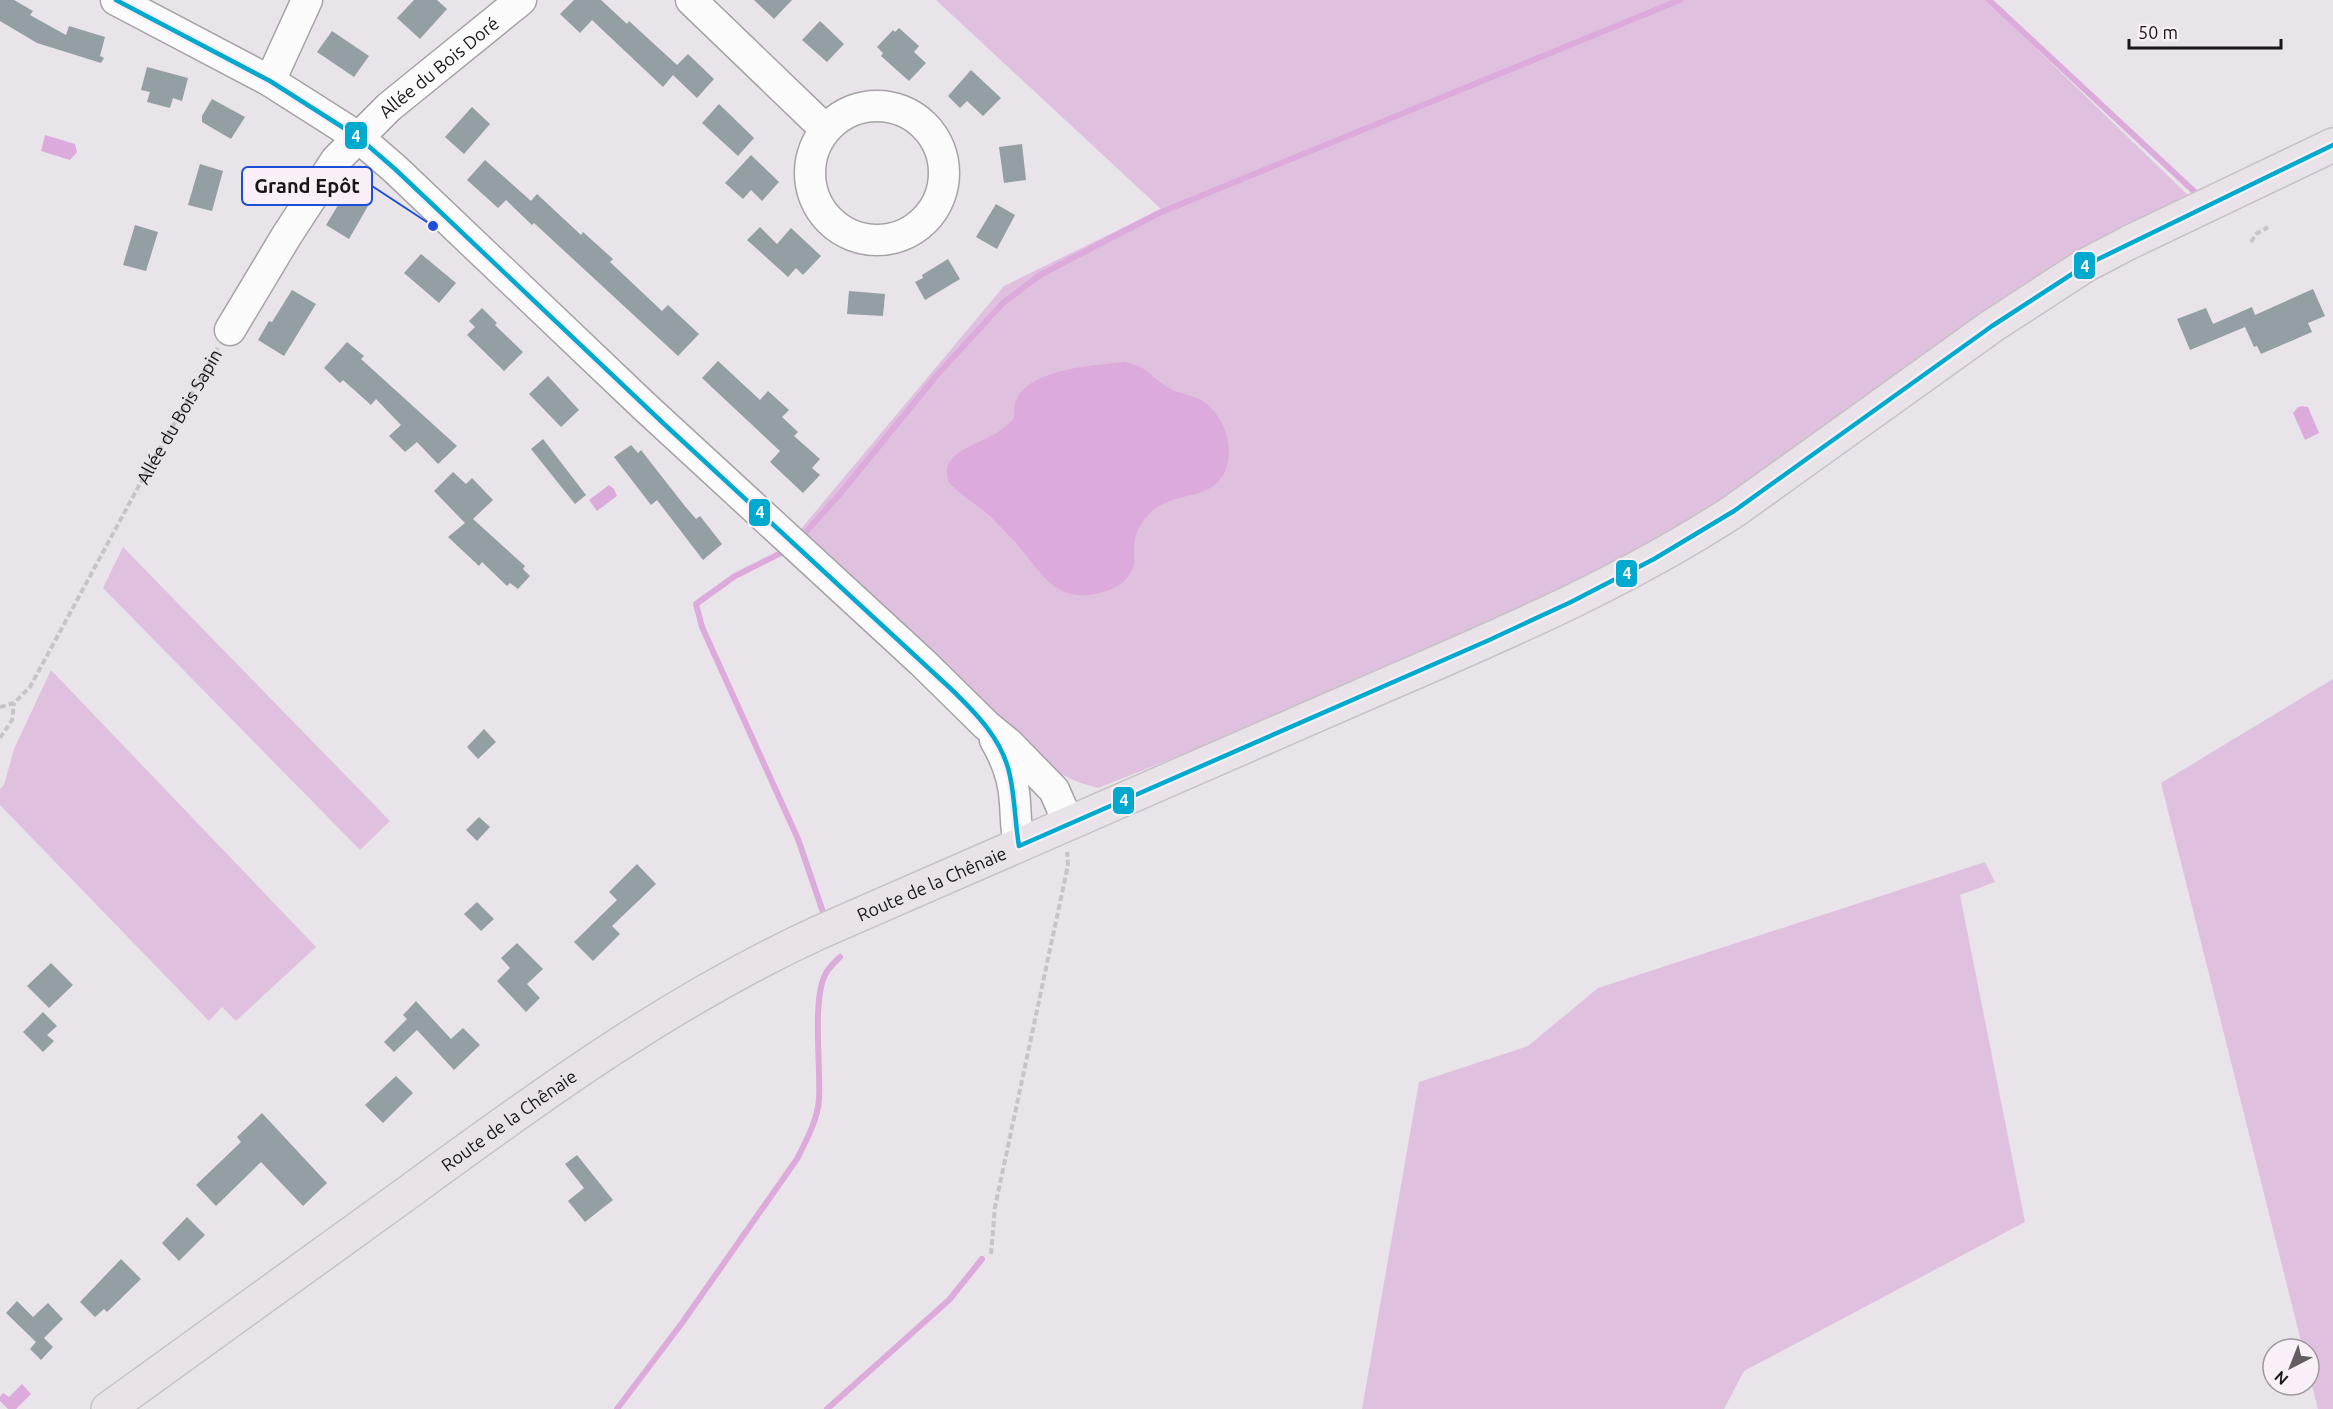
<svg xmlns="http://www.w3.org/2000/svg" width="2333" height="1409" font-family="Ubuntu,sans-serif">
	<style>
		.green { fill: #dfc1df }
		.water { fill: #dcabdc }
		.lines { fill: none; stroke-linecap: round; stroke-linejoin: round }
		.stream { stroke: #dcabdc; stroke-width: 6 }
		.building { fill: #939fa3 }
		.minor-casing { stroke: #a6a3a6; stroke-width: 33 }
		.major-casing { stroke: #c5c2c4; stroke-width: 36 }
		.path { stroke: #c6c5c6; stroke-width: 4; stroke-dasharray: 6 3; stroke-linecap: butt }
		.minor { stroke: #fcfbfc; stroke-width: 30 }
		.major { stroke: #e9e3e9; stroke-width: 33 }
		.bus-1-casing { stroke: #f9eff8; stroke-width: 9 }
		.bus-1 { stroke: #00a9ce; stroke-width: 4.5 }
		.labels { text-anchor: middle; dominant-baseline: central; stroke-width: 5; stroke-linejoin: round; paint-order: stroke }
		.street-label { font-size: 18px; fill: #191518; stroke: #f9eff8 }
		.leader { fill: none; stroke: #1d4ed8; stroke-width: 2 }
		.callout-dot { fill: #1d4ed8; stroke: #f9eff8; stroke-width: 2 }
		.callout { fill: #f9eff8; stroke: #1d4ed8; stroke-width: 2 }
		.callout-label { font-size: 20px; text-anchor: middle; font-weight: bold; fill: #191518 }
		.line-badge { stroke: #f9eff8; stroke-width: 2 }
		.badge-label { font-size: 16px; text-anchor: middle; font-weight: bold; fill: #fff }
	</style>
	<rect width="100%" height="100%" fill="#e9e4e9"/>
	<g class="green">
		<path d="M936,0H1986L2192,199L1640,550L1558,594L1335,694L1098,788L1078,782L1050,769L800,530L1004,286L1161,209Z"/>
		<path d="M123,547L390,821L360,850L103,588Z"/>
		<path d="M51,670L316,947L236,1021L222,1007L209,1021L0,805V789L4,785L14,749Z"/>
		<path d="M2333,679V1409H2318L2309,1374V1349H2303L2161,783Z"/>
		<path d="M1985,862L1995,882L1960,895L2025,1222L1744,1371L1724,1409H1362L1419,1082L1528,1046L1598,988Z"/>
	</g>
	<g class="water">
		<path d="M45,135L75,144L77,152L70,160L41,151Z"/>
		<path d="M1125,362C1148,367 1149,375 1167,387C1177,394 1191,394 1201,400C1227,415 1240,460 1217,483C1202,498 1168,495 1151,512C1144,519 1137,529 1135,539C1132,554 1139,563 1127,578C1120,587 1106,592 1095,594C1056,602 1042,574 1020,548C1012,538 1003,530 995,521C981,507 963,497 949,483C948,479 946,473 947,469C951,451 974,445 987,438C997,434 1007,426 1014,418C1014,414 1014,408 1015,404C1023,369 1096,365 1125,362Z"/>
		<path d="M2302,406L2308,407L2319,433L2305,440L2293,413L2298,407Z"/>
		<path d="M609,485L614,489L617,496L597,511L589,500Z"/>
		<path d="M22,1384L31,1394L16,1409H8L0,1401V1397L3,1393L9,1397Z"/>
	</g>
	<g class="lines">
		<g class="stream">
			<path d="M1989,0L2199,196"/>
			<path d="M805,533L839,495L936,376L1003,303L1040,275L1159,213L1680,0"/>
			<path d="M783,552L735,576L696,604L702,627L798,839L824,915"/>
			<path d="M617,1409L682,1323L797,1159C806,1141 818,1119 819,1099C821,1067 812,1002 825,975C828,968 835,962 840,957"/>
			<path d="M827,1409L949,1300L982,1259"/>
		</g>
	</g>
	<g class="building">
		<path d="M0,0H14L33,11L30,15L66,35L69,26L105,37L100,56L104,58L101,63L37,43L0,21Z"/>
		<path d="M414,0H437L447,9L420,39L397,18Z"/>
		<path d="M574,0H601L627,24L629,21L677,65L688,54L714,79L697,98L673,75L663,87L592,20L580,33L560,14Z"/>
		<path d="M754,0H792L774,19Z"/>
		<path d="M820,21L844,44L827,62L802,40Z"/>
		<path d="M899,28L919,46L914,52L926,63L909,81L881,56L883,53L877,47L893,30L895,32Z"/>
		<path d="M332,31L369,56L354,77L317,52Z"/>
		<path d="M147,67L188,78L182,101L173,98L170,108L147,102L150,92L141,90Z"/>
		<path d="M971,70L1001,98L983,116L967,101L960,108L948,96Z"/>
		<path d="M212,99L245,117L231,139L202,122V116Z"/>
		<path d="M719,104L754,138L738,156L702,123Z"/>
		<path d="M472,107L490,124L464,154L445,137Z"/>
		<path d="M1022,144L1026,180L1004,183L999,147Z"/>
		<path d="M751,155L779,182L762,201L751,190L743,199L725,183Z"/>
		<path d="M485,160L531,201L537,194L581,235L583,232L613,259L610,262L662,311L668,305L699,334L678,356L534,223L532,225L506,200L498,208L467,180Z"/>
		<path d="M200,164L223,171L212,211L188,205Z"/>
		<path d="M352,187L372,199L349,239L326,225L343,197L345,199Z"/>
		<path d="M996,204L1015,215L997,249L976,237Z"/>
		<path d="M135,225L158,232L146,271L123,265Z"/>
		<path d="M760,227L777,244L791,228L821,256L803,275L796,268L788,277L747,240Z"/>
		<path d="M421,254L456,283L439,303L404,273Z"/>
		<path d="M948,259L960,279L925,300L915,282L923,278L922,275Z"/>
		<path d="M2313,289L2325,316L2308,323L2312,332L2261,354L2257,346L2254,347L2245,327L2190,350L2177,319L2206,308L2213,324L2252,307L2255,315Z"/>
		<path d="M292,290L316,304L284,356L258,340L269,321L272,322Z"/>
		<path d="M849,291L885,294L883,316L847,314Z"/>
		<path d="M482,308L497,323L495,325L523,352L504,371L467,335L475,327L469,321Z"/>
		<path d="M347,342L364,356L361,359L457,446L438,464L417,442L405,452L389,436L401,425L376,399L371,405L343,380L340,383L324,368Z"/>
		<path d="M718,361L760,400L768,391L789,410L782,417L798,432L794,436L820,459L812,468L820,475L803,493L770,462L780,451L702,378Z"/>
		<path d="M548,376L579,410L561,427L529,394Z"/>
		<path d="M543,439L586,495L575,504L531,449Z"/>
		<path d="M631,445L638,453L641,450L684,505L696,519L700,516L722,544L703,560L657,500L651,505L614,457Z"/>
		<path d="M453,472L466,484L472,478L493,500L473,519L525,566L523,569L530,576L518,589L510,583L507,586L482,562L479,566L448,537L465,523L434,491Z"/>
		<path d="M484,729L496,742L478,759L467,747Z"/>
		<path d="M479,817L490,827L477,841L466,830Z"/>
		<path d="M637,864L656,884L612,926L620,934L593,961L574,942L617,900L609,892Z"/>
		<path d="M477,902L494,919L481,931L464,914Z"/>
		<path d="M517,943L543,969L527,984L540,998L526,1012L497,981L510,968L501,958Z"/>
		<path d="M51,963L73,985L49,1008L27,986Z"/>
		<path d="M416,1001L451,1039L463,1028L480,1045L454,1070L417,1030L394,1052L384,1042L407,1019L403,1015Z"/>
		<path d="M43,1012L57,1026L47,1035L54,1041L43,1052L23,1032Z"/>
		<path d="M396,1076L413,1093L383,1123L365,1105Z"/>
		<path d="M262,1113L327,1183L303,1206L261,1162L216,1206L196,1185L241,1142L237,1137Z"/>
		<path d="M577,1155L613,1200L585,1222L568,1201L584,1188L565,1164Z"/>
		<path d="M187,1217L205,1235L179,1261L162,1243Z"/>
		<path d="M121,1259L141,1279L107,1312L104,1309L95,1317L80,1302Z"/>
		<path d="M17,1301L33,1317L48,1303L63,1319L44,1338L53,1347L41,1360L30,1349L36,1342L6,1313Z"/>
	</g>
	<g class="lines">
		<g class="minor-casing">
			<g id="minor">
				<path d="M116,0L270,81L358,137L395,169L644,406L923,663L986,725L1008,743L1054,790L1069,824"/>
				<path d="M691,0L825,129"/>
				<path d="M270,81L307,0"/>
				<circle cx="877" cy="173" r="67"/>
				<path id="s2" d="M230,330L287,235L336,160L389,107L521,0"/>
				<path d="M995,740C1007,760 1014,781 1015,803C1016,818 1016,831 1019,846"/>
			</g>
		</g>
		<g class="major-casing">
			<g id="major">
				<path id="s3" d="M108,1409C209,1336 310,1264 410,1191C541,1095 672,1000 820,932C999,854 1179,777 1358,697C1486,641 1616,588 1734,511L1992,326L2086,265L2128,243L2333,145"/>
			</g>
		</g>
		<g class="path">
			<path d="M2251,242L2256,234L2268,227"/>
			<path id="s1" d="M0,707L14,703L30,687L148,469L218,348"/>
			<path d="M0,738L12,720L14,703"/>
			<path d="M991,1254L995,1207L1068,865L1067,852"/>
		</g>
		<use href="#minor" class="minor"/>
		<use href="#major" class="major"/>
		<g class="bus-1-casing">
			<path id="bus-1" d="M116,0L270,81L358,137L395,169L663,423L950,688C976,713 1003,740 1010,776C1015,799 1015,823 1019,846L1487,641L1571,602L1654,559L1734,511L1992,326L2086,265L2333,145"/>
		</g>
		<use href="#bus-1" class="bus-1"/>
	</g>
	<g class="labels">
		<g class="street-label">
			<text stroke="none"><textPath href="#s2" startOffset="339">Allée du Bois Doré</textPath></text>
			<text stroke="none"><textPath href="#s1" startOffset="346">Allée du Bois Sapin</textPath></text>
			<text stroke="none"><textPath href="#s3" startOffset="980">Route de la Chênaie</textPath></text>
			<text stroke="none"><textPath href="#s3" startOffset="494">Route de la Chênaie</textPath></text>
		</g>
	</g>
	<path class="leader" d="M433 226L372 186"/>
	<circle class="callout-dot" cx="433" cy="226" r="6"/>
	<rect class="callout" x="242" y="167" width="130" height="38" rx="6"/>
	<g class="callout-label">
		<text x="307" y="193">Grand Epôt</text>
	</g>
	<g class="line-badge">
		<rect x="344" y="121" width="24" height="29" rx="6" fill="#00a9ce"/>
		<rect x="2073" y="251" width="23" height="29" rx="6" fill="#00a9ce"/>
		<rect x="748" y="498" width="23" height="29" rx="6" fill="#00a9ce"/>
		<rect x="1615" y="559" width="23" height="29" rx="6" fill="#00a9ce"/>
		<rect x="1112" y="786" width="23" height="29" rx="6" fill="#00a9ce"/>
	</g>
	<g class="badge-label">
		<text x="356" y="142">4</text>
		<text x="2085" y="272">4</text>
		<text x="760" y="518">4</text>
		<text x="1627" y="579">4</text>
		<text x="1124" y="806">4</text>
	</g>
	<g transform="translate(2291 1367) rotate(222)"><circle r="28" fill="#f9eff8" stroke="#9f989e" stroke-width="1.5"/>
	<path d="M0-4.5L10 22L0 15L-10 22Z" fill="#625d61"/>
	<text y="-9" font-size="16" font-weight="bold" text-anchor="middle" fill="#191518">N</text>
	</g>
	<path d="M2129 39v9h152v-9" fill="none" stroke="#191518" stroke-width="3"/>
	<text x="2138" y="39" font-size="18" fill="#191518" stroke="#f9eff8" stroke-width="4.5" paint-order="stroke">50 m</text>
</svg>
